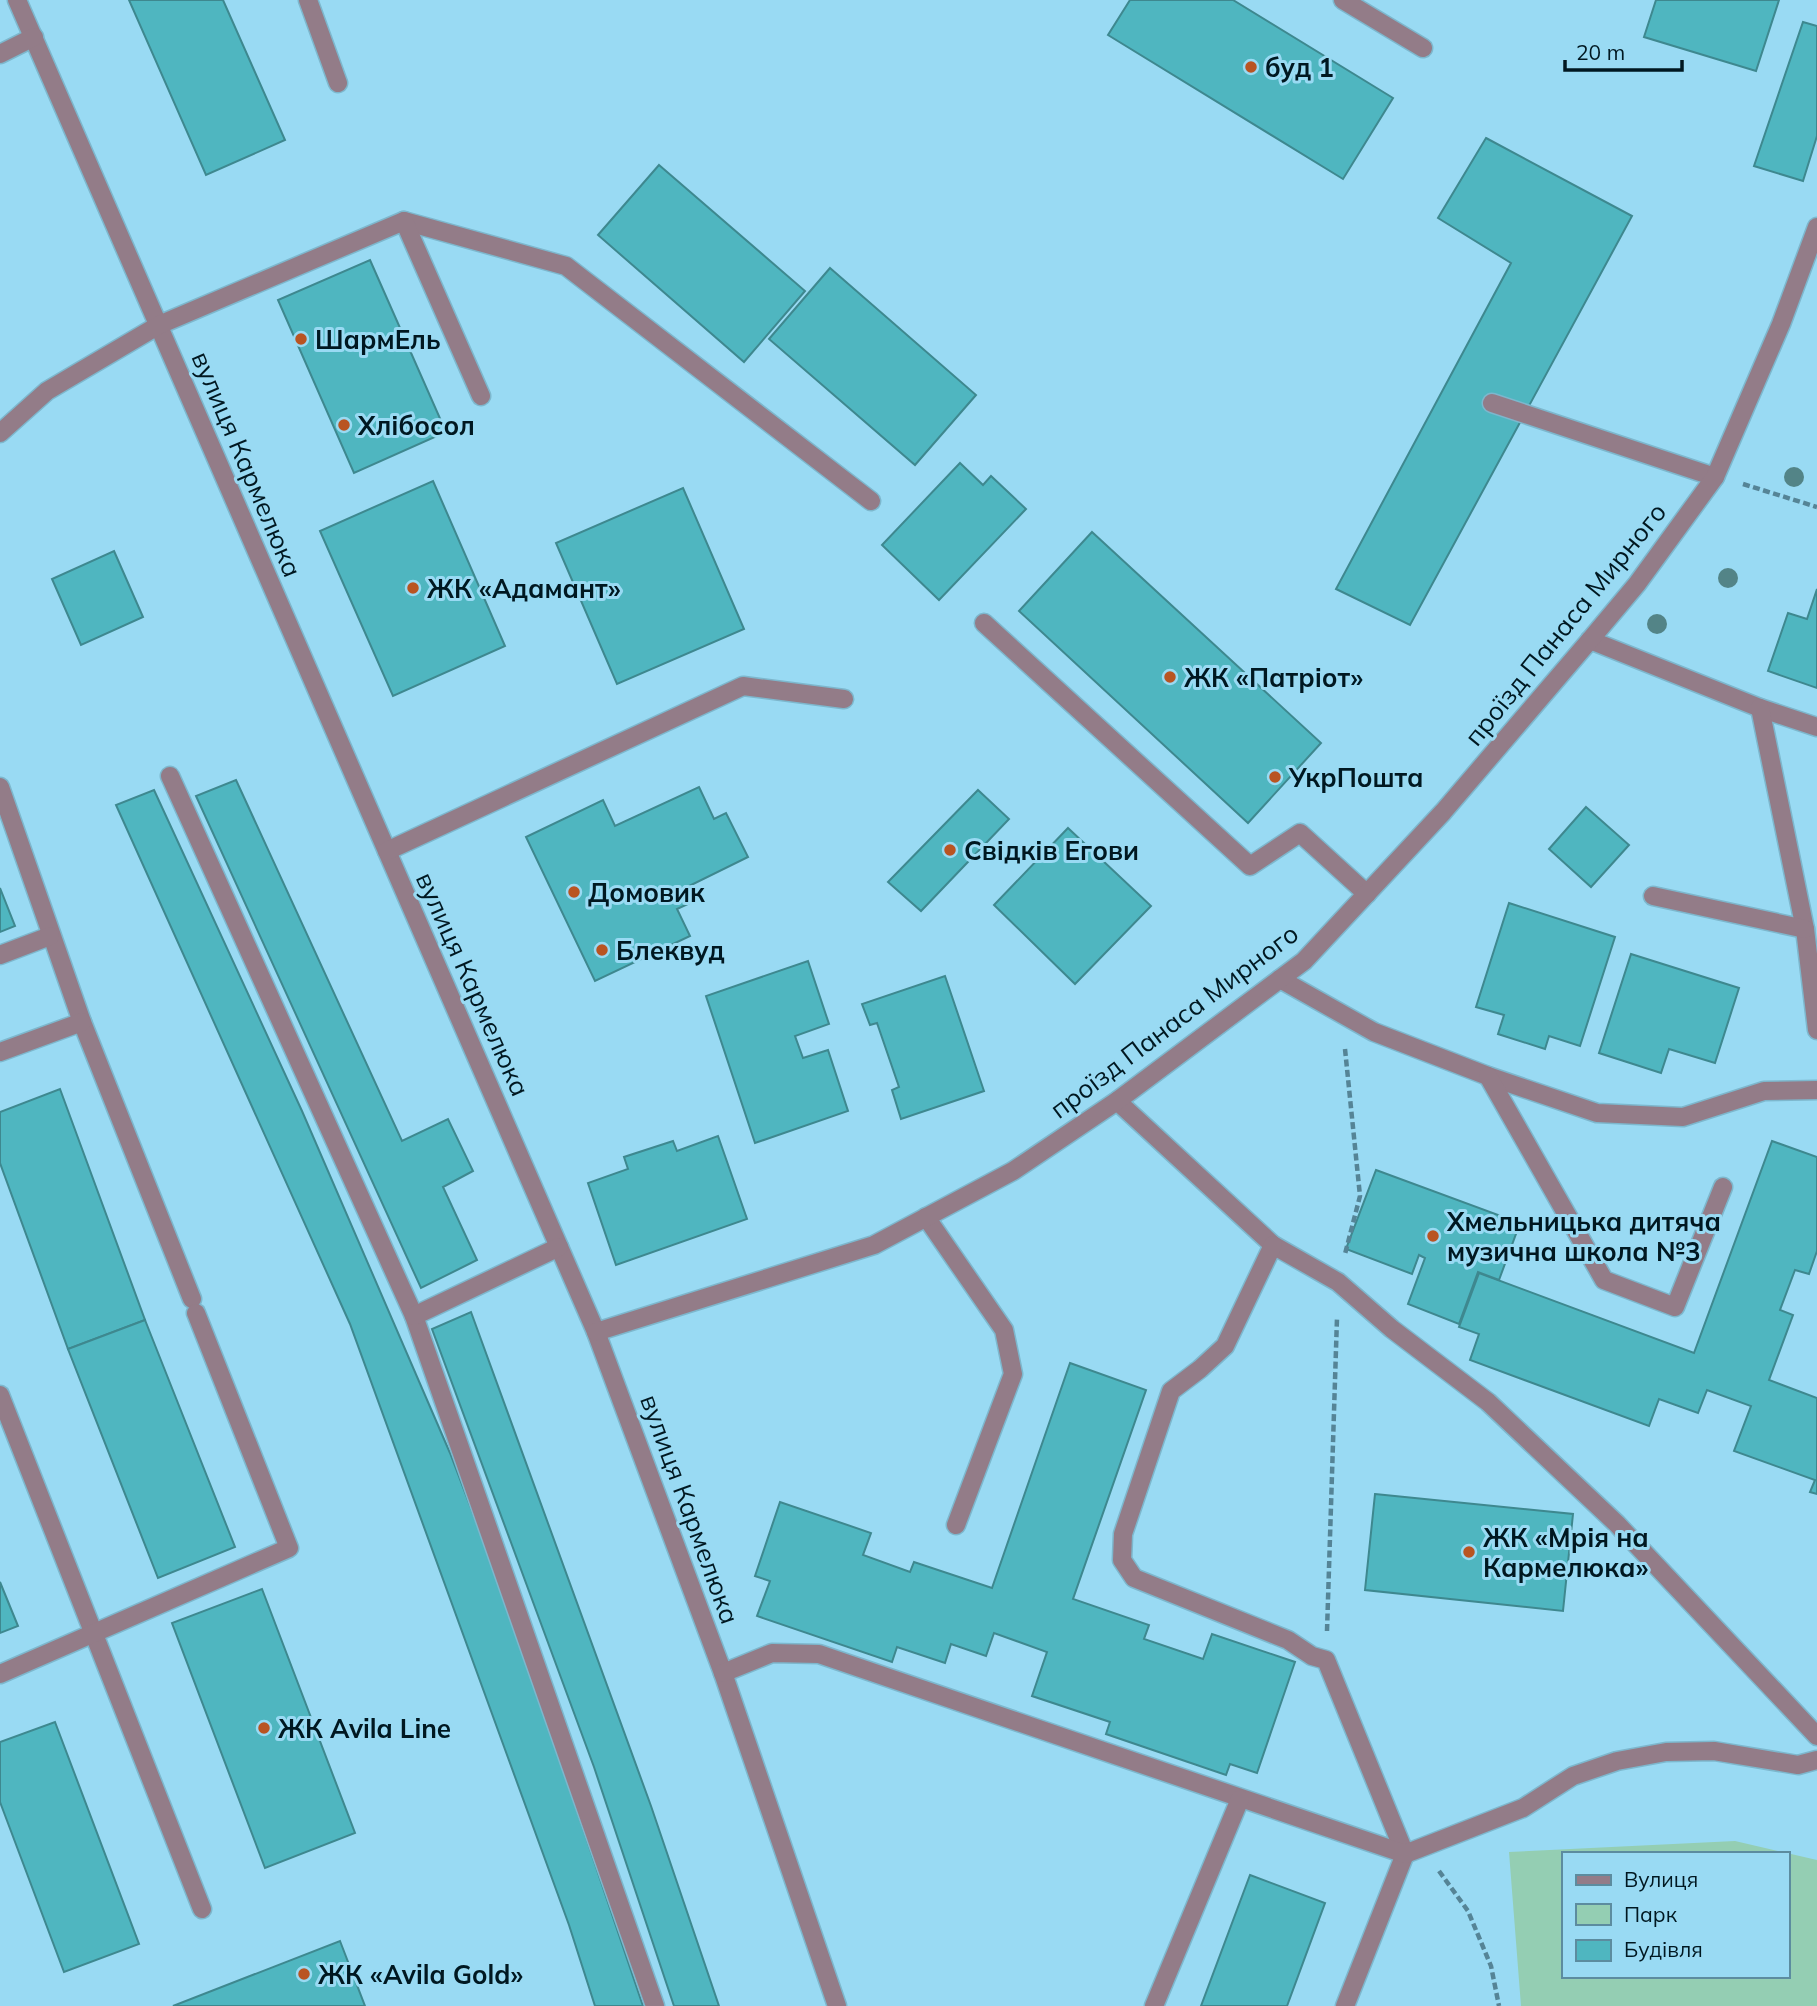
<svg xmlns="http://www.w3.org/2000/svg" width="1817" height="2006" font-family="Mulish,sans-serif">
	<style>
		.green { fill: #94ceb3; fill-rule: evenodd }
		.building { fill: #4fb6c0; stroke: #3e888f; stroke-width: 2 }
		.lines { fill: none; stroke-linecap: round; stroke-linejoin: round }
		.minor-casing { stroke: #7db7cd; stroke-width: 21 }
		.path { stroke: #558496; stroke-width: 4.5; stroke-dasharray: 7 3.5; stroke-linecap: butt }
		.minor { stroke: #937c88; stroke-width: 18 }
		.tree { fill: #538487 }
		.poi-dot { fill: #b95422; stroke: #99daf3; stroke-width: 2.5 }
		.labels { text-anchor: middle; dominant-baseline: central; stroke-width: 6; stroke-linejoin: round; paint-order: stroke }
		.poi-label { font-size: 26px; font-weight: bold; fill: #001821; stroke: #99daf3; text-anchor: start }
		.street-label { font-size: 26px; fill: #001821; stroke: #99daf3 }
	</style>
	<rect width="100%" height="100%" fill="#99daf3"/>
	<path class="green" d="M1735,1841L1817,1860V2006H1521L1509,1852ZM1563,1854H1787V1976H1563Z"/>
	<g class="building">
		<path d="M129,0H223L285,140L206,175Z"/>
		<path d="M1130,0H1233L1393,98L1343,179L1108,35Z"/>
		<path d="M1656,0H1779L1756,71L1644,37Z"/>
		<path d="M1803,22L1817,26V136L1803,181L1754,166Z"/>
		<path d="M1486,138L1632,216L1410,625L1336,589L1511,263L1438,218Z"/>
		<path d="M659,165L805,291L744,362L598,235Z"/>
		<path d="M370,260L446,432L354,473L278,300Z"/>
		<path d="M830,268L976,395L915,465L769,339Z"/>
		<path d="M960,463L983,485L991,476L1026,509L939,600L882,545Z"/>
		<path d="M433,481L505,646L393,696L320,531Z"/>
		<path d="M683,488L744,629L617,684L556,543Z"/>
		<path d="M1092,532L1321,743L1248,823L1019,611Z"/>
		<path d="M114,551L143,617L81,645L52,579Z"/>
		<path d="M1817,589V688L1768,671L1788,613L1807,619Z"/>
		<path d="M236,780L402,1141L448,1119L473,1171L443,1187L477,1260L421,1288L196,796Z"/>
		<path d="M699,787L714,819L726,813L748,857L683,889L690,903L677,909L690,936L595,981L526,837L603,800L615,826Z"/>
		<path d="M154,790L302,1111L450,1453L505,1597L643,2006H595L569,1925L350,1324L116,805Z"/>
		<path d="M978,790L1009,819L921,911L888,882Z"/>
		<path d="M1586,807L1629,845L1591,887L1549,849Z"/>
		<path d="M1068,828L1151,906L1075,984L994,905Z"/>
		<path d="M0,888L15,926L0,932Z"/>
		<path d="M1509,903L1615,937L1580,1046L1549,1036L1545,1049L1498,1034L1504,1015L1476,1007Z"/>
		<path d="M1631,954L1739,988L1715,1063L1669,1049L1661,1073L1599,1053Z"/>
		<path d="M808,961L829,1024L795,1036L803,1058L828,1050L848,1111L755,1143L706,996Z"/>
		<path d="M945,976L984,1091L901,1119L892,1090L899,1087L877,1023L870,1025L862,1004Z"/>
		<path d="M60,1089L145,1320L68,1349L0,1163V1112Z"/>
		<path d="M718,1136L747,1219L616,1265L588,1183L628,1169L624,1157L673,1141L677,1151Z"/>
		<path d="M1772,1141L1817,1157V1251L1809,1274L1795,1270L1780,1310L1793,1315L1769,1380L1817,1398V1494L1810,1492L1815,1480L1734,1451L1751,1406L1707,1390L1698,1413L1659,1399L1649,1426L1470,1360L1479,1334L1459,1327L1479,1273L1694,1353Z"/>
		<path d="M1376,1170L1520,1223L1499,1280L1478,1272L1459,1324L1408,1304L1425,1258L1419,1255L1412,1274L1346,1249Z"/>
		<path d="M471,1312L651,1806L719,2006H674L594,1767L432,1329Z"/>
		<path d="M145,1320L235,1547L158,1578L68,1349Z"/>
		<path d="M1070,1363L1146,1390L1073,1599L1149,1625L1144,1639L1203,1659L1212,1634L1295,1662L1257,1773L1230,1764L1226,1775L1106,1734L1110,1722L1032,1696L1047,1652L994,1633L986,1656L951,1644L945,1663L897,1647L892,1662L757,1616L770,1581L755,1576L780,1502L871,1533L863,1555L910,1572L914,1562L992,1588Z"/>
		<path d="M1375,1494L1573,1514L1563,1611L1365,1590Z"/>
		<path d="M0,1582L18,1626L0,1633Z"/>
		<path d="M262,1589L355,1833L265,1868L172,1623Z"/>
		<path d="M55,1722L139,1944L64,1972L0,1802V1742Z"/>
		<path d="M1250,1875L1325,1903L1287,2006H1201Z"/>
		<path d="M340,1941L365,2006H173Z"/>
	</g>
	<g class="lines">
		<g class="minor-casing">
			<g id="minor">
				<path d="M17,0L596,1332L723,1673L837,2006"/>
				<path d="M308,0L338,83"/>
				<path d="M1343,0L1423,48"/>
				<path d="M0,54L34,37"/>
				<path d="M404,221L566,266L871,501"/>
				<path d="M1492,403L1715,477"/>
				<path d="M0,433L47,391L159,325L404,221L481,396"/>
				<path d="M984,623L1250,866L1300,833L1367,894"/>
				<path d="M1590,640L1760,708L1817,727"/>
				<path d="M1760,708L1805,929L1817,1030"/>
				<path d="M170,776L414,1316L655,2006"/>
				<path d="M0,787L82,1022L192,1299"/>
				<path d="M387,851L743,686L844,699"/>
				<path d="M1653,896L1805,929"/>
				<path d="M0,955L50,936"/>
				<path d="M1280,979L1374,1032L1488,1076L1597,1113L1683,1117L1764,1091L1817,1090"/>
				<path d="M0,1052L82,1022"/>
				<path d="M1488,1076L1604,1280L1675,1307L1723,1187"/>
				<path d="M1117,1101L1273,1245L1338,1282L1392,1329L1488,1402L1617,1524L1817,1736"/>
				<path d="M926,1217L1004,1330L1013,1374L956,1525"/>
				<path d="M1273,1245L1225,1346L1200,1369L1171,1391L1123,1534L1122,1560L1134,1578L1288,1640L1312,1656L1326,1660L1405,1854L1345,2006"/>
				<path d="M414,1316L559,1247"/>
				<path d="M596,1332L874,1245L1013,1171L1117,1101L1304,961L1443,812L1590,640L1637,584L1715,477L1781,324L1817,227"/>
				<path d="M0,1395L202,1909"/>
				<path d="M723,1673L772,1653L819,1654L1405,1854L1523,1808L1573,1776L1617,1761L1666,1752L1714,1751L1798,1765L1817,1760"/>
				<path d="M0,1674L289,1548L196,1313"/>
				<path d="M1154,2006L1240,1799"/>
			</g>
		</g>
		<g class="path">
			<path d="M1743,484L1817,507"/>
			<path d="M1345,1049L1360,1196L1345,1254"/>
			<path d="M1327,1631L1337,1318"/>
			<path d="M1439,1871L1468,1911L1491,1966L1499,2006"/>
		</g>
		<use href="#minor" class="minor"/>
	</g>
	<g class="tree">
		<circle cx="1794" cy="477" r="10"/>
		<circle cx="1728" cy="578" r="10"/>
		<circle cx="1657" cy="624" r="10"/>
	</g>
	<g class="poi-dot">
		<circle cx="1251" cy="67" r="7"/>
		<circle cx="301" cy="339" r="7"/>
		<circle cx="344" cy="425" r="7"/>
		<circle cx="413" cy="588" r="7"/>
		<circle cx="1170" cy="677" r="7"/>
		<circle cx="1275" cy="777" r="7"/>
		<circle cx="950" cy="850" r="7"/>
		<circle cx="574" cy="892" r="7"/>
		<circle cx="602" cy="950" r="7"/>
		<circle cx="1433" cy="1236" r="7"/>
		<circle cx="1469" cy="1552" r="7"/>
		<circle cx="264" cy="1728" r="7"/>
		<circle cx="304" cy="1974" r="7"/>
	</g>
	<g class="labels">
		<g class="poi-label">
			<text x="1265" y="67">буд 1</text>
			<text x="315" y="339">ШармЕль</text>
			<text x="358" y="425">Хлібосол</text>
			<text x="427" y="588">ЖК «Адамант»</text>
			<text x="1184" y="677">ЖК «Патріот»</text>
			<text x="1289" y="777">УкрПошта</text>
			<text x="964" y="850">Свідків Егови</text>
			<text x="588" y="892">Домовик</text>
			<text x="616" y="950">Блеквуд</text>
			<text x="1447" y="1221">Хмельницька дитяча<tspan x="1447" dy="30">музична школа №3</tspan></text>
			<text x="1483" y="1537">ЖК «Мрія на<tspan x="1483" dy="30">Кармелюка»</tspan></text>
			<text x="278" y="1728">ЖК Avila Line</text>
			<text x="318" y="1974">ЖК «Avila Gold»</text>
		</g>
		<g class="street-label">
			<text transform="translate(247 464) rotate(67)">вулиця Кармелюка</text>
			<text transform="translate(1565 624) rotate(-51)">проїзд Панаса Мирного</text>
			<text transform="translate(473 984) rotate(66)">вулиця Кармелюка</text>
			<text transform="translate(1174 1021) rotate(-37)">проїзд Панаса Мирного</text>
			<text transform="translate(690 1509) rotate(70)">вулиця Кармелюка</text>
		</g>
	</g>
	<rect x="1562" y="1852" width="228" height="126" fill="#99daf3" stroke="#5c8c9f" stroke-width="2"/>
	<rect x="1576" y="1875" width="35" height="10" fill="#937c88" stroke="#5c8c9f" stroke-width="2"/>
	<text x="1624" y="1887" font-size="21" fill="#001821">Вулиця</text>
	<rect x="1576" y="1904" width="35" height="21" fill="#94ceb3" stroke="#5c8c9f" stroke-width="2"/>
	<text x="1624" y="1922" font-size="21" fill="#001821">Парк</text>
	<rect x="1576" y="1940" width="35" height="21" fill="#4fb6c0" stroke="#5c8c9f" stroke-width="2"/>
	<text x="1624" y="1957" font-size="21" fill="#001821">Будівля</text>
	<path d="M1565 60v10h117v-10" fill="none" stroke="#001821" stroke-width="3.5"/>
	<text x="1576" y="60" font-size="21" fill="#001821" stroke="#99daf3" stroke-width="5" paint-order="stroke">20 m</text>
</svg>
